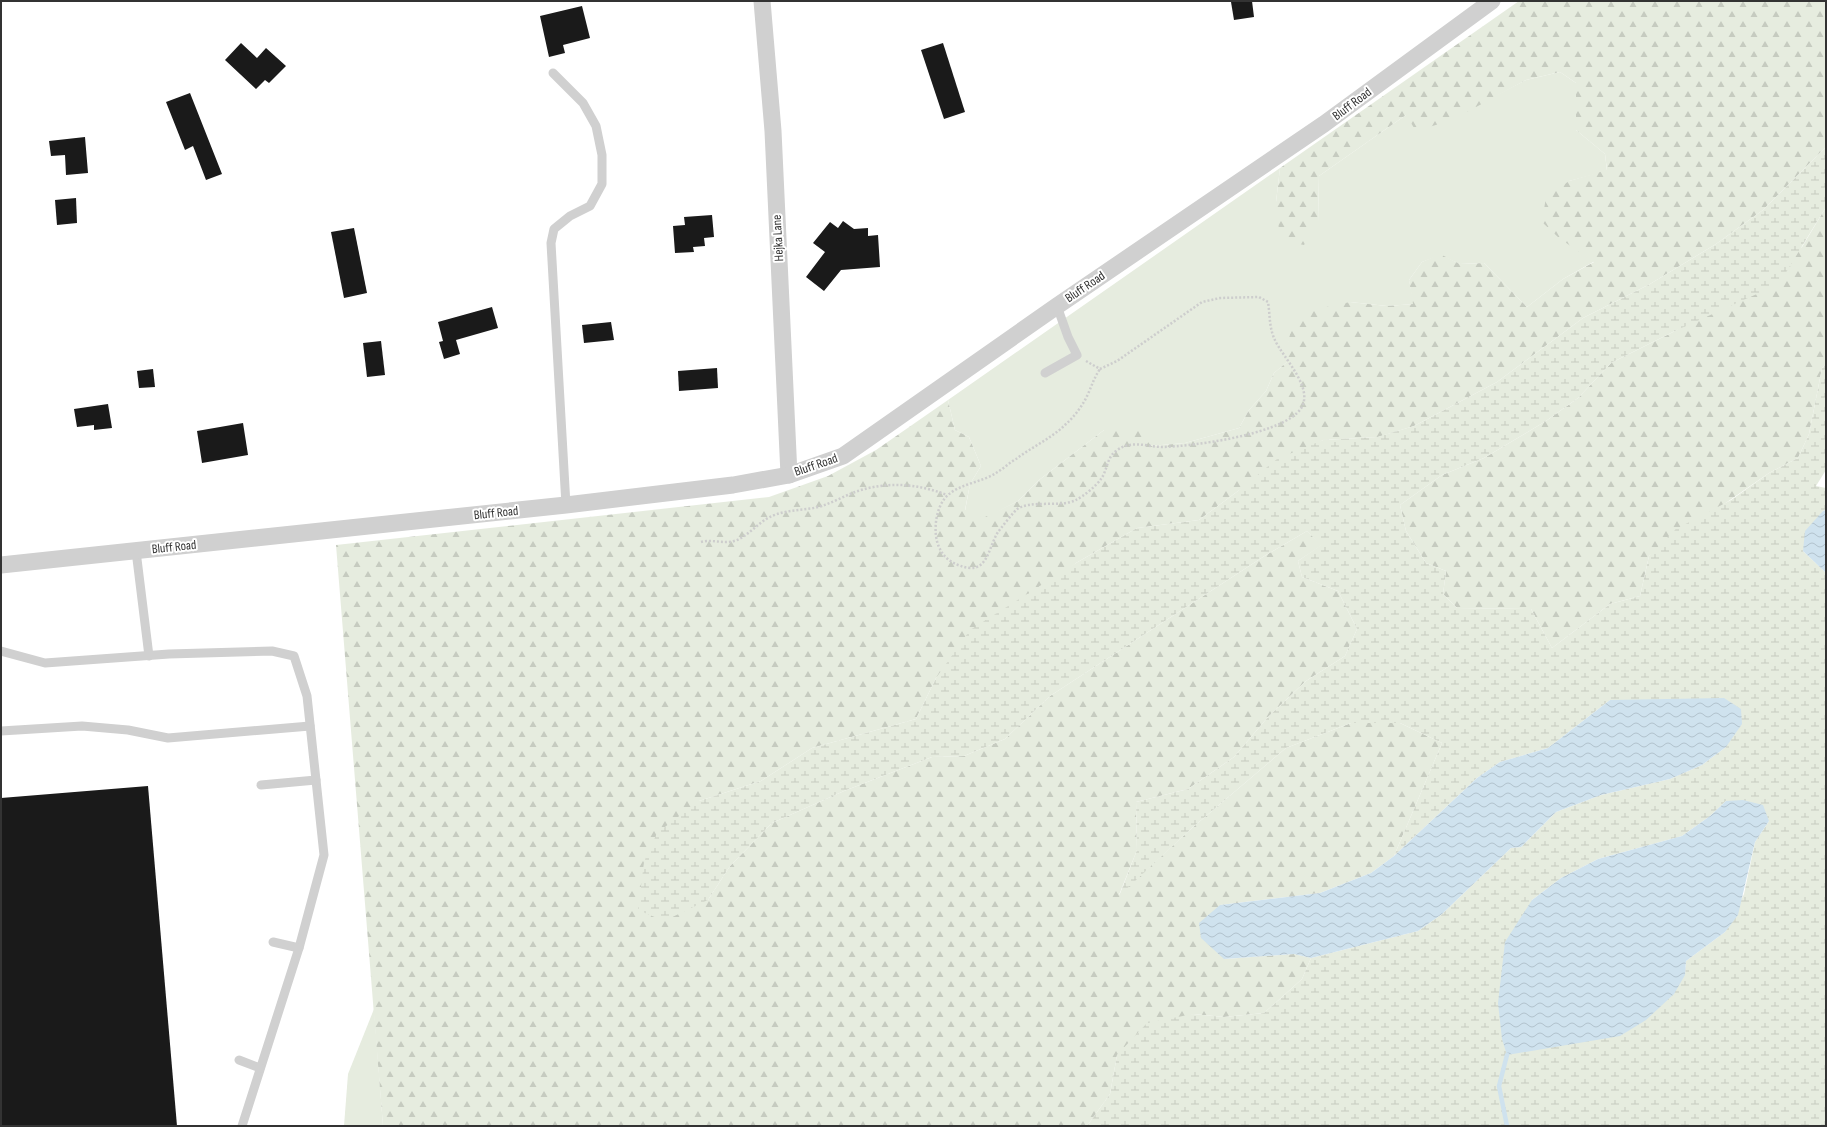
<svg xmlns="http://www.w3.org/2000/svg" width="1827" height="1127" font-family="'Sofia Sans Condensed',sans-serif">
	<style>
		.grass { fill: #e6ecdf }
		.forest { fill: url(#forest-firs) }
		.wetland { fill: url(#wetland-marsh); fill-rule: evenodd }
		.water { fill: url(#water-waves) }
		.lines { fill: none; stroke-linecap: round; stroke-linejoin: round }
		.stream { stroke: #cfe2ee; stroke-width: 4.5 }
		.building { fill: #1a1a1a }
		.path { stroke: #cdcdcd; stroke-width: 2.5; stroke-dasharray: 2 2; stroke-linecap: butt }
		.lane { stroke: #d0d0d0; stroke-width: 9 }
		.street { stroke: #d0d0d0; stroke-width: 17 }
		.labels { text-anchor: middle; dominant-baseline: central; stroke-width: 4; stroke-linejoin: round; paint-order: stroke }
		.street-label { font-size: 13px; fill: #333; stroke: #fff }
	</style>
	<defs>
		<pattern id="forest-firs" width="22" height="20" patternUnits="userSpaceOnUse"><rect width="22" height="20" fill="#e6ecdf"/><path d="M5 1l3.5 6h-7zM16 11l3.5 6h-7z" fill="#c6cbc0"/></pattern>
		<pattern id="wetland-marsh" width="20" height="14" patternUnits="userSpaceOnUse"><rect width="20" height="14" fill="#e6ecdf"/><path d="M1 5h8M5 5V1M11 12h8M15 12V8" fill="none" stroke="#c6cbc0"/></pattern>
		<pattern id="water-waves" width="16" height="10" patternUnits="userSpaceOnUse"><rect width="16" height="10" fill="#cfe2ee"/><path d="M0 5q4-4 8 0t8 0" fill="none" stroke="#b2c2cd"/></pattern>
	</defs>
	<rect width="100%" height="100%" fill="#fff"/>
	<g class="grass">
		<path d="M1560,72L1576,83V130L1605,154L1607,171L1569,181L1579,250L1595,261L1563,279L1527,307L1484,263L1460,264L1440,255L1422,262L1409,280L1414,304L1387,306L1350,302L1288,342V361L1274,373L1266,391L1249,410L1239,428L1185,443L1150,446L1104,430L1039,480L1018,501L983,519L965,511L970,484L981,466L969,437L955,430L948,400L1280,168L1276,202L1318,222L1319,176L1406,115L1495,96L1526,80Z"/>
		<path d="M374,1009L383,1126H344L348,1074Z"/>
	</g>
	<g class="forest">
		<path d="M1519,1H1826V147L1763,210L1716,244L1650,284L1583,318L1497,382L1414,426L1378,437L1323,440L1238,491L1199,520L1137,528L1076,563L936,678L916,719L812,748L761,781L699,801L708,900L730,866L772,823L844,791L932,757L964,756L1005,739L1050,696L1266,555L1307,531L1322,545L1298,561L1302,577L1338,591L1357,629L1345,656L1306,681L1268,717L1234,757L1188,789L1136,802L1137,850L1119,895L1192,828L1286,748L1351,723H1400L1442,743L1394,856L1371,873L1320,893L1220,905L1225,959L1294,954L1311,958L1302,979L1264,1013L1224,1017L1193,1014L1117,1055L1110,1094L1087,1126H383L336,545L769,497L828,476L876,450L948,400L955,430L969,437L981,466L970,484L965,510L983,518L1018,501L1039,480L1104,430L1137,427L1151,446L1185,443L1239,428L1249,410L1266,391L1274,373L1288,361V342L1293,323L1317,309L1350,302L1387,306L1413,304L1409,280L1422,262L1440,254L1460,264L1484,263L1527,307L1563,279L1594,262L1559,238L1542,222L1546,197L1569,181L1607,170L1605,154L1576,130V83L1560,72L1526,80L1452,120L1416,131L1406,115L1319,176L1318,222L1304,245L1280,240L1276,202L1280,168Z"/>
		<path d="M1826,207V364L1822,368L1809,434L1798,458L1769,473L1649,556L1640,596L1610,604L1552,648L1531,609L1457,608L1443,594L1446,571L1426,563L1406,531L1400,505L1442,475L1484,458L1546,421L1578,398L1611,363L1675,331L1802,247Z"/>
	</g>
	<path class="wetland" d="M1826,147V207L1779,284L1675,331L1611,363L1578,398L1546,421L1484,458L1442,475L1400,505L1406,531L1426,563L1446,571L1443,594L1457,608L1531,609L1552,648L1610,604L1640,596L1649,556L1676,529L1731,500L1769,473L1798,458L1809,434L1822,368L1826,364V470L1816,486L1826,488V510L1823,511L1803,551L1826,573V1126H1087L1110,1094L1117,1055L1147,1023L1193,1014L1224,1017L1264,1013L1302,979L1311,958L1418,931L1442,914L1511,848L1521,847L1556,812L1601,795L1670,779L1702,765L1726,747L1610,700L1548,748L1500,762L1477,778L1394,856L1442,743L1400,723H1351L1286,748L1192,828L1119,896L1137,850L1136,802L1188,789L1234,757L1268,717L1306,681L1345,656L1357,629L1338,591L1302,577L1298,561L1321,545L1307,531L1266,555L1050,696L1005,739L964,756L932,757L844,791L772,823L730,866L708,900L664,921L638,910L644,862L657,833L699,801L761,781L812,748L916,719L936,678L970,630L1076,563L1137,528L1199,520L1238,491L1277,459L1323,440L1377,437L1414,426L1497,382L1583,318L1650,284L1716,244L1763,210ZM1726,801L1769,821L1755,842L1744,894L1725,932L1686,961L1685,975L1532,900L1561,878L1598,859L1682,836L1710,816Z"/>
	<g class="water">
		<path d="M1826,510V573L1803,551L1805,531L1823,511Z"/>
		<path d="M1724,698L1741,709L1742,724L1726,747L1702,765L1670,779L1601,795L1556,812L1521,847L1511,848L1442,914L1418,931L1311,958L1294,954L1224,959L1201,938L1199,923L1220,905L1320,893L1371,873L1394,856L1477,778L1500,762L1548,748L1610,700Z"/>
		<path d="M1743,800L1763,805L1769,821L1755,842L1738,915L1725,932L1686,961L1685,975L1674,994L1646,1020L1620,1036L1507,1055L1502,1039L1498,1003L1505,942L1532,900L1561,878L1598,859L1682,836L1710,816L1726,801Z"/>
	</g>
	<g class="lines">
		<path class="stream" d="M1507,1126L1499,1086L1507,1055"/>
	</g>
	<g class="building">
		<path d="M1240,1H1252L1254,17L1234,20L1231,2Z"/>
		<path d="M582,6L590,38L563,45L565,53L549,57L540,16Z"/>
		<path d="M241,43L257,58L266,48L286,66L269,83L265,80L256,89L225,60Z"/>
		<path d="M943,43L965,112L944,119L921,50Z"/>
		<path d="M190,93L222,174L206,180L193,146L185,150L166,102Z"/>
		<path d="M85,137L88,173L66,175L65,155L51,156L49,141Z"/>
		<path d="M76,198L77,223L57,225L55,200Z"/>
		<path d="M712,215L714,237L704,238L705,246L693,247L694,252L675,253L673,226L685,225L684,217Z"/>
		<path d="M843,221L854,229L868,228V236L878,235L880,267L841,270L824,291L806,277L825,252L813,243L830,222L838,228Z"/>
		<path d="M354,228L367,293L344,298L331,232Z"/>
		<path d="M492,307L498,328L456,340L460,354L444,359L439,342L443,341L438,322Z"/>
		<path d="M611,322L614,340L584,343L582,325Z"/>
		<path d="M381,341L385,375L367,377L363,343Z"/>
		<path d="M717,368L718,388L679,391L678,371Z"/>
		<path d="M153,369L155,387L139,388L137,371Z"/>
		<path d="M108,404L112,428L94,430V425L77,427L74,409Z"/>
		<path d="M243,423L248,455L202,463L197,431Z"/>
		<path d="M148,786L177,1126H1V798Z"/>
	</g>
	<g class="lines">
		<g class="path">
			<path d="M1086,361L1100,369L1117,361L1202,302L1220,298L1259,297L1268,302C1270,314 1269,326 1274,338C1282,358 1320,392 1297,413C1274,435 1195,446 1163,447C1147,447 1131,439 1116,451C1107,457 1107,471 1101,479C1096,486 1084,496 1076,500C1060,508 1029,499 1016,510C1012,514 1001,528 998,532C987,550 988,577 958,565C950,562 943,556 940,549C932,535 935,506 948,495C960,484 982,482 996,473C1003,469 1009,463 1016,459C1032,447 1052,438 1066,424C1075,416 1083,405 1088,394C1092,385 1094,378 1100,369"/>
			<path d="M701,542C712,539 723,544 734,541C748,537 758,522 772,516C788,509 805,511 822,506C834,502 846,495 858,491C888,481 919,484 947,495"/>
		</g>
		<g class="lane">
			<path d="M553,73L583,103L596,126L602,155V184L590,206L570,216L554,229L551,243L566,505"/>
			<path d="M1045,373L1077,355L1068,337L1057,306"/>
			<path d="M136,551L149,656"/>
			<path d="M1,651L45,663L169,654L272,651L294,656L307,696L324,855L299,948L242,1126"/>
			<path d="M1,731L82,726L128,730L168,738L310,726"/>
			<path d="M261,785L316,780"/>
			<path d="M273,942L299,948"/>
			<path d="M239,1060L260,1068"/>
		</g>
		<g class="street">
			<path d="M762,1L773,131L789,475"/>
			<path d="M1,565L566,505L733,485L789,475L843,456L1057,306L1324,124L1492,1"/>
		</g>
	</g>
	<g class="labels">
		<g class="street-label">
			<text transform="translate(1352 104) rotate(-37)">Bluff Road</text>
			<text transform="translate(778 238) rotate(-93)">Hejka Lane</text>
			<text transform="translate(1085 287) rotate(-34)">Bluff Road</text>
			<text transform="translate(816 465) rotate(-19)">Bluff Road</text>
			<text transform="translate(496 513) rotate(-6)">Bluff Road</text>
			<text transform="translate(174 547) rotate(-6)">Bluff Road</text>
		</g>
	</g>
	<rect width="1827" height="1127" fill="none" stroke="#333333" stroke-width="4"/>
</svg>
